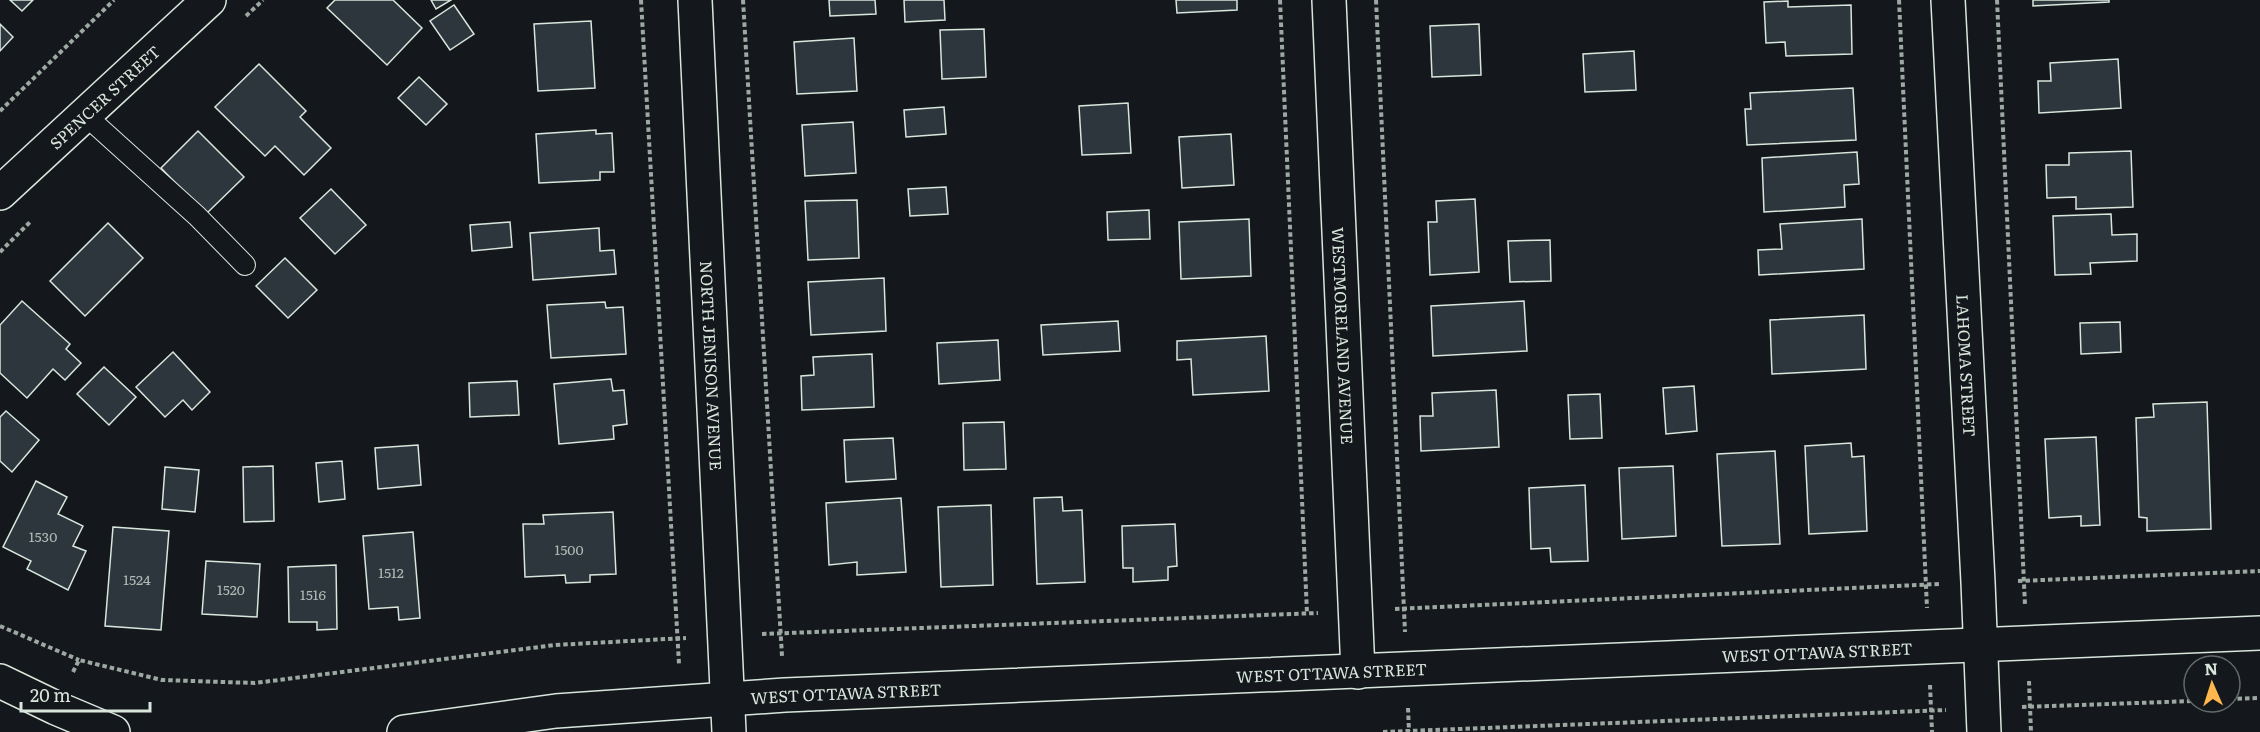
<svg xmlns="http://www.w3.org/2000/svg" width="2260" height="732" font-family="Literata,serif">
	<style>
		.building { fill: #2c363c; stroke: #d8e6dc; stroke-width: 1.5 }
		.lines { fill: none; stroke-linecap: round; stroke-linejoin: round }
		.service-casing { stroke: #d8e6dc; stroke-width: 22 }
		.minor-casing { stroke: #d8e6dc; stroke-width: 36 }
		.tertiary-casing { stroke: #d8e6dc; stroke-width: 36 }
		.path { stroke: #9da8a2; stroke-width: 4; stroke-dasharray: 4.5 3; stroke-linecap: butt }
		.service { stroke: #14181c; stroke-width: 20 }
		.minor { stroke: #14181c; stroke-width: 33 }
		.tertiary { stroke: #14181c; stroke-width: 33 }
		.labels { text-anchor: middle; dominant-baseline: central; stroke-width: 4.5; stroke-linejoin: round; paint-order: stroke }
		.number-label { font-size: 14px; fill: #adbab4 }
		.street-label { font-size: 16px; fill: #d8e6dc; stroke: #14181c }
	</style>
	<rect width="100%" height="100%" fill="#14181c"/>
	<g class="building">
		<path d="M10,0H33L22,11Z"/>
		<path d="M335,0H393L422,28L387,65L327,8Z"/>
		<path d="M431,0H451L436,9Z"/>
		<path d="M829,0H875L876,14L830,16Z"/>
		<path d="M904,0H944L945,20L905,22Z"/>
		<path d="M1176,0H1237V10L1177,13Z"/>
		<path d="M2033,0H2109V2L2033,6Z"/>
		<path d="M1788,1V7L1851,5L1852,54L1786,56L1785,42L1766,43L1764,2Z"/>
		<path d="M454,5L474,34L450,50L430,21Z"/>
		<path d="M591,21L595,88L538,91L534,24Z"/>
		<path d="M0,24L13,37L0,51Z"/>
		<path d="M1479,24L1481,75L1432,77L1430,26Z"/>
		<path d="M984,29L986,77L942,79L940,30Z"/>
		<path d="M854,38L857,91L797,94L794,42Z"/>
		<path d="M1634,51L1636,90L1585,92L1583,54Z"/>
		<path d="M2118,59L2121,108L2039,113L2038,81H2051L2050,63Z"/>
		<path d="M259,64L306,111L300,117L331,148L304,175L275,146L265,156L215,107Z"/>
		<path d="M419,77L447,104L426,125L398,98Z"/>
		<path d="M1853,88L1856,140L1747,145L1745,109H1751L1750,93Z"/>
		<path d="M1128,103L1131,153L1082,155L1079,106Z"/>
		<path d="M944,107L946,134L906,137L904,110Z"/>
		<path d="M853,122L856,173L805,176L802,125Z"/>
		<path d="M596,130V134L612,133L614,172H600V180L539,183L536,134Z"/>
		<path d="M198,131L244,177L206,214L161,168Z"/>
		<path d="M1231,134L1234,185L1182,188L1179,137Z"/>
		<path d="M2131,151L2133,207L2076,209V197L2047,198L2046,165H2069V153Z"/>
		<path d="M1857,152L1859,184L1844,185L1845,207L1764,212L1762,158Z"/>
		<path d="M946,187L948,214L910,216L908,189Z"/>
		<path d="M331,189L366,225L335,254L300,218Z"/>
		<path d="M1475,199L1479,272L1430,275L1428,222H1437L1436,201Z"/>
		<path d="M857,200L859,258L808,260L805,201Z"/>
		<path d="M1149,210L1150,239L1108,240L1107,212Z"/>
		<path d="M2111,214L2112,235L2137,234V261L2090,263L2091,274L2055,275L2053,216Z"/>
		<path d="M1249,219L1251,276L1181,279L1179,222Z"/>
		<path d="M1862,219L1864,269L1759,275L1758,250L1782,249L1780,224Z"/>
		<path d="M510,222L512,247L472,251L470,225Z"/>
		<path d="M108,223L143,258L85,316L50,281Z"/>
		<path d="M599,228L600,251L614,250L616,274L533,280L530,233Z"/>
		<path d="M1550,240L1551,281L1510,282L1508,241Z"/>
		<path d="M285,258L317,290L288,318L256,286Z"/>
		<path d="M884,278L886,331L811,335L808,282Z"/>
		<path d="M22,301L70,344L66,349L81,363L65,380L53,369L27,398L0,373V325Z"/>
		<path d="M1524,301L1527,351L1433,356L1431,306Z"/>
		<path d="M605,302L606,308L623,307L626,354L551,358L547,305Z"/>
		<path d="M1864,315L1866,369L1772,374L1770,320Z"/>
		<path d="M1118,321L1120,351L1043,355L1041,325Z"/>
		<path d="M2120,322L2121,352L2081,354L2080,323Z"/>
		<path d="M1266,336L1269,391L1193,395L1191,359L1177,360V341Z"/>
		<path d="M998,340L1000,380L939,384L937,343Z"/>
		<path d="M173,352L210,392L192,410L183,400L165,417L136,387Z"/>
		<path d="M872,354L874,407L802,410L801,376L814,375L813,357Z"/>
		<path d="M104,367L136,397L109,425L77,394Z"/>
		<path d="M611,379L613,391L624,390L627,424L613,426L614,439L559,444L554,384Z"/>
		<path d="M517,381L519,415L470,417L469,383Z"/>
		<path d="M1694,386L1697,431L1666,434L1663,388Z"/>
		<path d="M1496,390L1499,447L1421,451L1420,416H1433L1432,393Z"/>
		<path d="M1600,394L1602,438L1570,439L1568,395Z"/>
		<path d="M2207,402L2211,529L2147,531V518L2139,517L2136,418L2154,417L2153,404Z"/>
		<path d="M6,411L39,440L12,472L0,461V417Z"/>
		<path d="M1004,422L1006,469L964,470L963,423Z"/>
		<path d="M2096,437L2100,525L2081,526V516L2049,518L2045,439Z"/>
		<path d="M893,438L896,479L846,482L844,440Z"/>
		<path d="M1851,443L1852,457L1864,456L1867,531L1809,534L1805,446Z"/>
		<path d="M418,445L421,485L378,489L375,448Z"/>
		<path d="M1775,451L1780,544L1722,546L1717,454Z"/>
		<path d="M342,461L345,499L319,502L316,463Z"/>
		<path d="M273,466L274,521L244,522L243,467Z"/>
		<path d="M1673,466L1676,536L1622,539L1619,468Z"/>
		<path d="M165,467L199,470L195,512L162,509Z"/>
		<path d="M36,481L67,497L58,514L83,526L73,546L86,551L68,590L27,569L31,561L3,547Z"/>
		<path d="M1585,485L1588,561L1551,562L1550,548L1531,549L1529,488Z"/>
		<path d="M1062,497L1063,511L1082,510L1085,582L1037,584L1034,498Z"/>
		<path d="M901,498L906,572L857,575V562L829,565L826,503Z"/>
		<path d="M991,505L993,585L941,587L938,507Z"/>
		<path d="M613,512L616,574L590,575V582L566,583L565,575L525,577L523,524H544L543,515Z"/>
		<path d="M1175,524L1177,566L1168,567V580L1133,582V568H1123L1122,526Z"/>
		<path d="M113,527L169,531L161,630L105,626Z"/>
		<path d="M413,532L420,618L399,620L398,607L369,609L363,536Z"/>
		<path d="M206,561L260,564L257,617L202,614Z"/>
		<path d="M336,565L337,629L317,630V622H289L288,567Z"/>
	</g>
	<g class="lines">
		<g class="service-casing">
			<path id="service" d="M84,114L197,216L245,265"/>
		</g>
		<g class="minor-casing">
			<g id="minor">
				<path id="s1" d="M695,0L729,732"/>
				<path id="s2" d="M1329,0L1358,672"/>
				<path id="s3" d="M1948,0L1978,582L1984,732"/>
				<path id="s4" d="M0,193L209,0"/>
				<path d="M0,681L56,708L113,732"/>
			</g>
		</g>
		<g class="tertiary-casing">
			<g id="tertiary">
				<path id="s5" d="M404,732L556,711L785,695L2260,633"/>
			</g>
		</g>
		<g class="path">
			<path d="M641,0L679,664"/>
			<path d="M743,0L782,656"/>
			<path d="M1280,0L1307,613"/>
			<path d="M1376,0L1405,632"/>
			<path d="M1899,0L1927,608"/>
			<path d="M1997,0L2025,605"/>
			<path d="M246,16L263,0"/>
			<path d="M0,111L114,0"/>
			<path d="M0,252L30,222"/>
			<path d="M2018,581L2260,571"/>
			<path d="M1395,609L1939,584"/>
			<path d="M0,626L79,660"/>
			<path d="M762,634L1318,613"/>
			<path d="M73,672L79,660L162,680L255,683L555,645L686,638"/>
			<path d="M2029,681L2031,732"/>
			<path d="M1930,685L1932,732"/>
			<path d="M2230,699L2260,698"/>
			<path d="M2022,707L2194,701"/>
			<path d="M1408,708L1409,731"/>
			<path d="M1383,732L1946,710"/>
		</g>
		<use href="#service" class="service"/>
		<use href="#minor" class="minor"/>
		<use href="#tertiary" class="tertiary"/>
	</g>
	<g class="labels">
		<g class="number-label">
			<text x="43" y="536">1530</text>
			<text x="569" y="549">1500</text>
			<text x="391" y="572">1512</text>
			<text x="137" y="579">1524</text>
			<text x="231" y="589">1520</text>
			<text x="313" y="594">1516</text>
		</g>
		<g class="street-label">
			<text stroke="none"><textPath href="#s4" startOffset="142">SPENCER STREET</textPath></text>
			<text stroke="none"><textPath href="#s2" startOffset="336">WESTMORELAND AVENUE</textPath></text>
			<text stroke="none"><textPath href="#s1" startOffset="366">NORTH JENISON AVENUE</textPath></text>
			<text stroke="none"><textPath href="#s3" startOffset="366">LAHOMA STREET</textPath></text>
			<text stroke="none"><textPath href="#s5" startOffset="1416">WEST OTTAWA STREET</textPath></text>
			<text stroke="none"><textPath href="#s5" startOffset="930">WEST OTTAWA STREET</textPath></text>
			<text stroke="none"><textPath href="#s5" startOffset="444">WEST OTTAWA STREET</textPath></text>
		</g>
	</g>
	<g transform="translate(2212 684) rotate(357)"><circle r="28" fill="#14181c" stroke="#626a69" stroke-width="1.5"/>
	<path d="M0-4.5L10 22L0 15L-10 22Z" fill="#ffb74d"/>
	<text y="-9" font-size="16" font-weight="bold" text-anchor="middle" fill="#d8e6dc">N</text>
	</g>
	<path d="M21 702v9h129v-9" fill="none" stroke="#d8e6dc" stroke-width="3"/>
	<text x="30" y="702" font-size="18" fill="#d8e6dc" stroke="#14181c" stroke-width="4.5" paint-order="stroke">20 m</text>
</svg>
